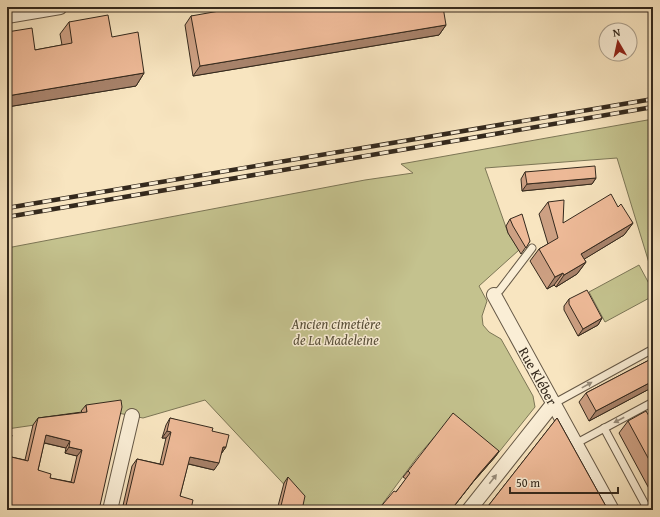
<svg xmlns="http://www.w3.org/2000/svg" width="660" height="517" font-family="'Gentium Book Plus',serif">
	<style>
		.green { fill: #c4c28e; stroke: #7c7656 }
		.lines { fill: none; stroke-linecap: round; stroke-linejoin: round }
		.service-casing { stroke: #655846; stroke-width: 9 }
		.minor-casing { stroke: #655846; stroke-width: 16 }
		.service { stroke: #faeed6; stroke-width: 7 }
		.minor { stroke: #faeed6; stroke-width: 14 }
		.rail-casing { stroke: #34291d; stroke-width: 4.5 }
		.rail { stroke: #faeed6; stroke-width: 3; stroke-dasharray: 9; stroke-linecap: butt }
		.wall { fill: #cda083; stroke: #34291d; fill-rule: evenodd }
		.shaded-wall { fill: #a7826a; stroke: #34291d }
		.building { fill: #eeba98; stroke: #34291d; fill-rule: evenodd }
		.oneway { fill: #978c7a }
		.labels { text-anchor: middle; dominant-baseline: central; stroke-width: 3; stroke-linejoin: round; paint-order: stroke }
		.park-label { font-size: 14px; font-style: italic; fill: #584f39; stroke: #faeed6 }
		.street-label { font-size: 14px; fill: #34291d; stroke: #faeed6 }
	</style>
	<rect width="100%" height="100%" fill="#f8e5c0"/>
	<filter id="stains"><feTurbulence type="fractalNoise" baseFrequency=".005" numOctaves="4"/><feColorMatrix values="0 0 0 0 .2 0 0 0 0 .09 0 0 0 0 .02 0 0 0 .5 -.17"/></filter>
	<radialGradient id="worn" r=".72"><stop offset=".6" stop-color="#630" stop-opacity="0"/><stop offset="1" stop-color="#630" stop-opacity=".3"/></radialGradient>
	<g class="green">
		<path d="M653,119V276L617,158L485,168L508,233L519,250L479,286L487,301L482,316L483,325L489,332L501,339L533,396L535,407L495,457L449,420L418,456L378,510H308L205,400L143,418L118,413L7,429V248L365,180L413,173L401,164Z"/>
		<path d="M639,265L653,291V296L605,322L589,292Z"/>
	</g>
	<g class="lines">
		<g class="service-casing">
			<g id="service">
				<path d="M494,295L500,290L532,248"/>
				<path d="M553,404L653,349"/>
				<path d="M604,428L648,510"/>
				<path d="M575,444L653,402"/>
			</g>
		</g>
		<g class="minor-casing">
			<g id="minor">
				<path d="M7,16L60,7"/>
				<path d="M494,295L612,510"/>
				<path d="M110,510L132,416"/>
				<path d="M469,510L553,404"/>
			</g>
		</g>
		<use href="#service" class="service"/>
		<use href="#minor" class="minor"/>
		<g class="rail-casing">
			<g id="rail">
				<path d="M7,208L653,99"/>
				<path d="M7,217L653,107"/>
			</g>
		</g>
		<use href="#rail" class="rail"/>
	</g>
	<g class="wall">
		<path d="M191,16L446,25L439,35L193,76L185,25Z"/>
		<path d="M69,22L112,37L144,73L136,86L7,107V32L35,50L62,45L60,34Z"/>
		<path d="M525,172L596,178L592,184L522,191L521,179Z"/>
		<path d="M548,202L563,223L618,207L633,223L624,235L584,259L586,262L577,274L556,287L554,285L547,289L530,261L539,249L548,244L539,214Z"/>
		<path d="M510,219L530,241L521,254L508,233L506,226Z"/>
		<path d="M569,299L602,318L598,325L578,336L564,310V306Z"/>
		<path d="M653,358V387L589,421L579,402L586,393Z"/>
		<path d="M86,405L99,510L7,456L25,460L33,425L38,418L82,412L81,411ZM44,443L66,448L65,453L77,456L71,482L50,478L38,470Z"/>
		<path d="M170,418L212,431L226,447L221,454L214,470L188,464L180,496L191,509L197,510H122L132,466L137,459L160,464L166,438H162L166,425Z"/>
		<path d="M557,418L608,510H485Z"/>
		<path d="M628,421L653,423V496L619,433Z"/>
		<path d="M499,451L495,457L474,481L396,492L406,479L403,477L408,471Z"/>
		<path d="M288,477L302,510H277L284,483Z"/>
	</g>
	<g class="shaded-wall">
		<path d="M446,25L439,35L193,76L200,66Z"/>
		<path d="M144,73L136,86L7,107V96Z"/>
		<path d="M596,178L592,184L522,191L527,184Z"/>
		<path d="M633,223L624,235L573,266L581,254Z"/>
		<path d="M586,262L577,274L556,287L564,275Z"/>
		<path d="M563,273L554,285L547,289L555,277Z"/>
		<path d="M602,318L598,325L578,336L583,329Z"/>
		<path d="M653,381V387L589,421L596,411Z"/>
		<path d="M167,431L171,432L166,438H162Z"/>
		<path d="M46,435L70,441L66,448L41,442Z"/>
		<path d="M69,447L82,450L77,456L65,453Z"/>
		<path d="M223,447H226L221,454Z"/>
		<path d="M499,451L495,457L474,481L451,510L479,474Z"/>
		<path d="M190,457L219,463L214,470L185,463Z"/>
	</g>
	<g class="building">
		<path d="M242,7H443L446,25L200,66L191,16Z"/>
		<path d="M108,15L112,37L138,32L144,73L7,96V32L32,28L35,50L72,43L69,22Z"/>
		<path d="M595,166L596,178L527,184L525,172Z"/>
		<path d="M611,194L618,207L621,204L633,223L581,254L586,262L564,275L563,273L555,277L539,249L558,238L548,202L564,200L563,223Z"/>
		<path d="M522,214L530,241L526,248L513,226L510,219Z"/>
		<path d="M587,290L602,318L583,329L569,304V299Z"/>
		<path d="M653,358V381L596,411L586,393Z"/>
		<path d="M121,400L122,407L99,510H7V434L12,435L7,456L28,461L38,418L87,412L86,405ZM46,435L70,441L69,447L82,450L74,483L50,478L51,474L38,470Z"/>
		<path d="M646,411L653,423V467L628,421Z"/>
		<path d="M453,413L499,451L479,474L451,510H378L394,491L396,492L410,473L408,471Z"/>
		<path d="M170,418L213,428L212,431L229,435L226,447H223L219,463L190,457L180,496L193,500L191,509L197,510H125L137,459L163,465L171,432L167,431Z"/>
		<path d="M557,418L608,510H531L528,505L524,510H485Z"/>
		<path d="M288,477L305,496L302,510H280Z"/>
	</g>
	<defs><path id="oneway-solid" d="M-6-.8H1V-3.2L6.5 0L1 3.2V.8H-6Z"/></defs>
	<g class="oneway">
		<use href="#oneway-solid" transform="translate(587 385) rotate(-29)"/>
		<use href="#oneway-solid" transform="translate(619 420) rotate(152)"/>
		<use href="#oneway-solid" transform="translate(493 479) rotate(-52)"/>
	</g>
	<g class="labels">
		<g class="park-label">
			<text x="336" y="324">Ancien cimetière<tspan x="336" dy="16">de La Madeleine</tspan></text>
		</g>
		<g class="street-label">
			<text transform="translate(538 376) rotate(61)">Rue Kléber</text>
		</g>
	</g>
	<rect width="660" height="517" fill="none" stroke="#f8e5c0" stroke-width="24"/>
	<rect x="8" y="8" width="644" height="501" fill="none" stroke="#34291d" stroke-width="2"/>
	<rect x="12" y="12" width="636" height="493" fill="none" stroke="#34291d"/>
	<g transform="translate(618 42) rotate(351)"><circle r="19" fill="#faeed6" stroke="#ab9f8c"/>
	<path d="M0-3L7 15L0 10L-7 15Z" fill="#8f2418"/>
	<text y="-6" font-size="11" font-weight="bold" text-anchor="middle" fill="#34291d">N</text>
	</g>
	<path d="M510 487v6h108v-6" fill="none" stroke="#34291d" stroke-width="2"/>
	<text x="516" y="487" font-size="12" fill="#34291d" stroke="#faeed6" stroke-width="3" paint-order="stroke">50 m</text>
	<rect width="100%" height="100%" filter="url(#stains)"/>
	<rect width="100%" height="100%" fill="url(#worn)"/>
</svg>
